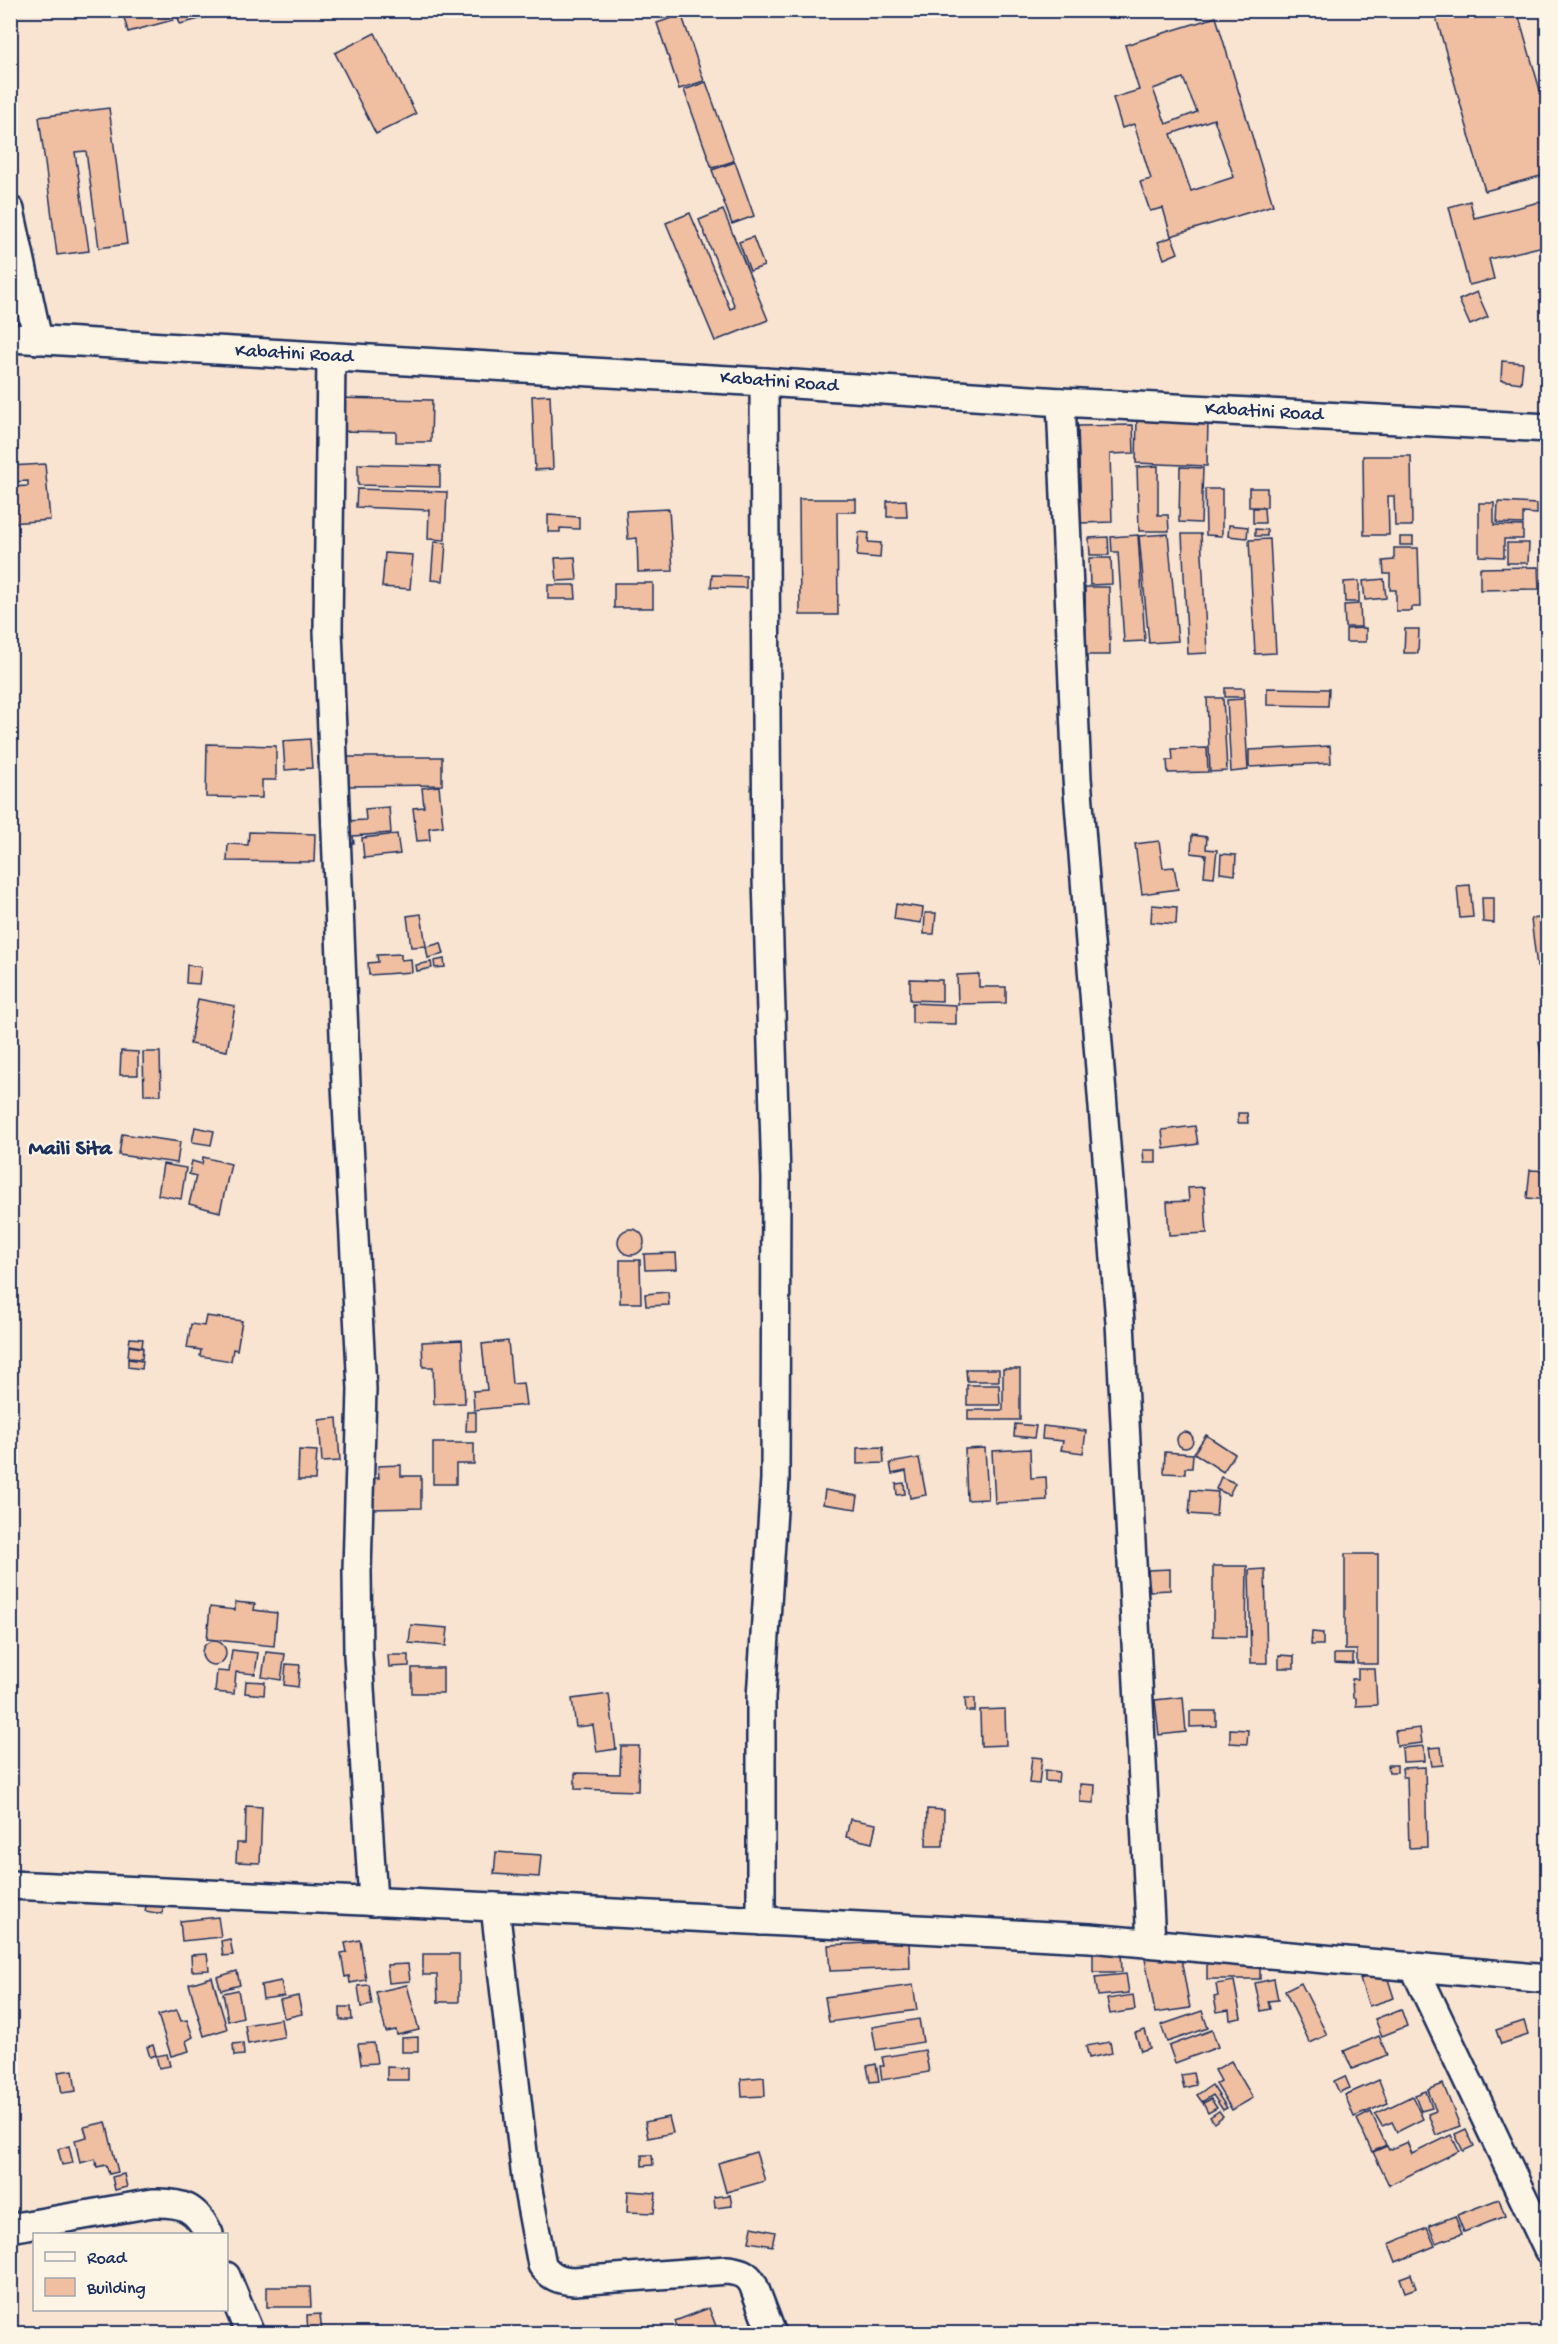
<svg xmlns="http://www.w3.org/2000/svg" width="1558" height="2344" font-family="'Gochi Hand',sans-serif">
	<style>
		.building { fill: #f0bea0; stroke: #1b2f5e; stroke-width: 1.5; fill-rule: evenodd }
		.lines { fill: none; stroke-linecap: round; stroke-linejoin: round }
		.minor-casing { stroke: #1b2f5e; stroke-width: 32 }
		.minor { stroke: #fcf5e5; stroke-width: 27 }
		.labels { text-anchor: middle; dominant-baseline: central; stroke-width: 4.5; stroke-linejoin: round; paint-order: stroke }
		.street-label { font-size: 20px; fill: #1b2f5e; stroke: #fcf5e5 }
		.quarter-label { font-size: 22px; font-weight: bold; fill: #1b2f5e; stroke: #fcf5e5 }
	</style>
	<rect width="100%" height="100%" fill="#f8e4d0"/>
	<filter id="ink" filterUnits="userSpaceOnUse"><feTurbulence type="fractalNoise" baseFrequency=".0167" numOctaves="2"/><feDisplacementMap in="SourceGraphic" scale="12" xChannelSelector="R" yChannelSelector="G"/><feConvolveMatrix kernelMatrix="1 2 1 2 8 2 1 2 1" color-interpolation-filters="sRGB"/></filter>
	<g filter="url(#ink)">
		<g class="building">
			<path d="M122,10H170L173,20L128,32Z"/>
			<path d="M176,10H234L180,24Z"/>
			<path d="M670,10H680L704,81L679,89L657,23L672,18Z"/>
			<path d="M1461,10H1517L1548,118V174L1485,191L1436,17Z"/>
			<path d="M1216,17L1273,205L1171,236L1163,208L1150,211L1140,182L1151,179L1134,124L1122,128L1113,98L1139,90L1125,45ZM1183,78L1197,112L1166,124L1153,89ZM1214,119L1234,177L1191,191L1171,134Z"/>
			<path d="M375,33L416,114L376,134L335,53Z"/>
			<path d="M706,82L734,161L712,168L684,90Z"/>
			<path d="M109,108L127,244L99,248L86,151L75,152L89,251L57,255L39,117Z"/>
			<path d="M735,162L754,216L732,224L712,170Z"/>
			<path d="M1548,200V245L1489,259L1494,279L1469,285L1449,207L1470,201L1474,218Z"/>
			<path d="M723,210L768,320L715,341L666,223L690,213L730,309L735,307L699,220Z"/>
			<path d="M753,237L764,266L750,271L739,242Z"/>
			<path d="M1172,237L1178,253L1164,259L1158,242Z"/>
			<path d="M1477,292L1488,317L1470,325L1459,300Z"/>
			<path d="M1502,361L1523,363L1521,383L1501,380Z"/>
			<path d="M550,395L553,469L535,470L532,396Z"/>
			<path d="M337,398L432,400L431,442H396V432L337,431Z"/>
			<path d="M1137,417L1208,419L1207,466L1136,463Z"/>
			<path d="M1133,425L1134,453L1110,454L1112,522L1081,523L1078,426Z"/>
			<path d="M1363,456H1411L1412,526H1395L1394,496H1388L1389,535H1364Z"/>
			<path d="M45,464L50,520L10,523V487L28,486V481L10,482V466Z"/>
			<path d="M358,464L440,466V487L358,485Z"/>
			<path d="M1158,466V515H1168L1169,531H1139L1137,467Z"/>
			<path d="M1180,467L1203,468L1201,523L1179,522Z"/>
			<rect x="1249" y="488" width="18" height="19"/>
			<path d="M357,489L447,492L445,540L428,539L429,510L356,507Z"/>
			<path d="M1205,489H1222V536L1206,535Z"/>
			<path d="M799,499H856V512H837L838,615H800Z"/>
			<path d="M906,500L907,517H887V501Z"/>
			<path d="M1498,502L1537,504V514L1523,513V524L1497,523Z"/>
			<path d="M1479,503H1494V525L1523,526V539H1504V557L1479,556Z"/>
			<path d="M1253,508H1264L1265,523H1253Z"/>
			<path d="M669,509L673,571L638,572L637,538L628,539L626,511Z"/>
			<path d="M548,515L579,517V529L560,528V532H548Z"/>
			<path d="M1229,525L1248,527L1247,538L1228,536Z"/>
			<path d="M1255,529L1267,530V536H1255Z"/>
			<path d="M859,532L869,533L868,542L881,543L880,558L857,556Z"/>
			<path d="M1168,534L1178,641L1149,643L1139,536Z"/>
			<path d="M1182,534H1201L1207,653L1188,654Z"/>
			<path d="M1138,535L1145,641L1124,642L1118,552H1112L1111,537Z"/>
			<path d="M1108,537L1109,555H1090L1089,538Z"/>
			<rect x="1400" y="537" width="13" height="8"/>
			<path d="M1270,539L1276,653L1255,654L1249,540Z"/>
			<path d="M434,542L446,543L443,581L431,580Z"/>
			<path d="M1507,543H1529L1528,563H1507Z"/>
			<path d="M1394,548H1418L1420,607H1412V611H1396V590H1390V574H1384L1383,561L1394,560Z"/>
			<path d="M385,553L413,555L410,589L382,587Z"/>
			<path d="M575,557L577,580L557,581L555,558Z"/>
			<path d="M1089,558H1111L1112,584L1090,585Z"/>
			<path d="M1538,567L1539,589L1480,590V568Z"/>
			<path d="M712,575L746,576V588L711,587Z"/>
			<path d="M1384,579L1386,598L1365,600L1363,581Z"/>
			<path d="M1359,581V602H1345L1344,582Z"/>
			<rect x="614" y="583" width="39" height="25"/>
			<path d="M548,585H575L576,599H548Z"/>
			<path d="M1085,587H1109L1110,655H1086Z"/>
			<path d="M1360,604L1361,627H1345L1344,605Z"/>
			<path d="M1366,628V642H1346V629Z"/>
			<path d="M1405,629H1419L1418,653H1404Z"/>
			<path d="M1225,688H1244L1245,697H1225Z"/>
			<path d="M1267,688L1329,689L1328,706L1267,705Z"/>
			<path d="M1207,698H1223L1227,771L1210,772Z"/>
			<path d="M1244,699L1248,770L1231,772L1227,700Z"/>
			<path d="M310,739L312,768L285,770L283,741Z"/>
			<path d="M207,744L276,746V780H262V798L206,797Z"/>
			<path d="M1330,746L1331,763L1249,767V750Z"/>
			<path d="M1207,748L1208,772L1168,773L1167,760H1173L1172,749Z"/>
			<path d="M347,757H442V785L347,786Z"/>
			<path d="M439,786L443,826L429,828L430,840L417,841L413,808L424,807L422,788Z"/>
			<path d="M389,807L391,833L353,836L354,843H348L346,821L366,820L365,809Z"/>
			<path d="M249,832L315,834L314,862L227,861L228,844L248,845Z"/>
			<path d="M397,834L400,854L364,858L362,838Z"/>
			<path d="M1192,835L1207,837L1206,849L1217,850L1214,877L1204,876L1206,855L1191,853Z"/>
			<path d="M1159,841L1163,868L1174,867L1178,889L1142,894L1135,844Z"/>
			<path d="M1221,854L1236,855L1235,875L1220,873Z"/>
			<path d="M1470,885L1473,917L1460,918L1457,886Z"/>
			<path d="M1482,898H1494V923L1483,922Z"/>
			<path d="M896,904L923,908L921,923L894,919Z"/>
			<path d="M1152,905L1177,907L1176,924L1151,922Z"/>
			<path d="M925,913H936L934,934H924Z"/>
			<path d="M421,914L426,946L411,947L407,916Z"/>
			<path d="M1548,917V965L1537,967L1531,919Z"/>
			<path d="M441,943L444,954L428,958L426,947Z"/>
			<path d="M401,954V960L411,959L412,972L369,975L368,963L378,962L377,955Z"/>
			<path d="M444,959L445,967L435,968L434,961Z"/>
			<path d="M431,962L432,968L417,971L416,965Z"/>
			<path d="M187,965L201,967L199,984L186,983Z"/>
			<path d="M979,974V987H1006V1003L958,1004L957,975Z"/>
			<path d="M910,979L942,980V1001L910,1000Z"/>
			<path d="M198,999L235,1006L227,1051L190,1044Z"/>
			<path d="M912,1003L956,1005V1024L912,1023Z"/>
			<path d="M1548,1039V1063L1543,1064L1539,1041Z"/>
			<path d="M121,1051L138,1052V1075H120Z"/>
			<path d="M143,1052H160L161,1095H144Z"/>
			<path d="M1238,1113H1247L1248,1123H1238Z"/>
			<path d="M1195,1126L1198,1144L1164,1149L1162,1130Z"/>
			<path d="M195,1127L214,1131L211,1145L192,1142Z"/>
			<path d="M122,1134L180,1142L177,1163L119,1155Z"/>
			<path d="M1143,1150H1156V1163H1144Z"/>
			<path d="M203,1157L231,1164L220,1212L189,1204L196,1176L189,1174L192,1161L202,1164Z"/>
			<path d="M163,1164L186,1168L181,1199L158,1195Z"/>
			<path d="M1530,1170L1548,1171V1200L1527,1198Z"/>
			<path d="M1204,1187L1207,1233L1169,1235L1167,1202L1189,1201L1188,1188Z"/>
			<circle cx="631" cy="1242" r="13"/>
			<path d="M676,1253L677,1269L645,1270L644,1254Z"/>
			<path d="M620,1260H640L641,1303H620Z"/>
			<path d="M668,1292L669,1305L646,1306L645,1294Z"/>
			<path d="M206,1316L242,1321L237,1350L233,1349L231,1361L200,1356L201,1350L187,1348L191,1324L204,1326Z"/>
			<path d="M130,1338L143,1339L142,1347L129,1345Z"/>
			<path d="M462,1340L465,1403L434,1404L433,1367H423L422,1342Z"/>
			<path d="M508,1341L512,1384L523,1383L526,1405L474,1410L473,1391L487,1390L482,1344Z"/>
			<path d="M129,1346L143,1348L142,1359L128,1358Z"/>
			<path d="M128,1359L143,1361L142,1369L128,1367Z"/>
			<path d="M966,1369H999V1381H967Z"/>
			<path d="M1003,1369H1020V1420H968V1410H1003Z"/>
			<path d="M967,1385H999L1000,1405H967Z"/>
			<path d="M467,1412H476V1431H466Z"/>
			<path d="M337,1418L340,1461L322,1462L319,1420Z"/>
			<path d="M1015,1424L1036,1426L1034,1438L1014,1436Z"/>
			<path d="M1043,1426L1086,1431L1083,1453L1061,1450L1063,1441L1042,1439Z"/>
			<circle cx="1185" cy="1440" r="8"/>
			<path d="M1206,1435L1235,1454L1223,1472L1194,1453Z"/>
			<path d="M433,1443H474V1464H456V1484H433Z"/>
			<path d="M883,1447L884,1463L857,1464V1448Z"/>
			<path d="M985,1448L988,1499L967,1500L965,1449Z"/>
			<path d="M1030,1449L1031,1478L1046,1477L1047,1500L995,1503L992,1451Z"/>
			<path d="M299,1450L317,1451L315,1480H298Z"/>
			<path d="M1165,1452L1193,1454L1192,1468H1185V1474L1164,1473Z"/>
			<path d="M919,1458L926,1495L910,1498L906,1471L892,1474L890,1463Z"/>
			<path d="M401,1465V1476H421V1508L369,1509L367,1478H379L378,1466Z"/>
			<path d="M1221,1477L1235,1483L1229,1495L1216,1489Z"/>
			<path d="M904,1483L905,1494L897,1495L896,1484Z"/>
			<path d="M825,1490L858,1496L856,1509L823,1504Z"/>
			<path d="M1191,1490L1218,1492L1216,1516L1189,1514Z"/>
			<path d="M1345,1554H1378V1664H1357V1650H1345Z"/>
			<path d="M1213,1566H1247L1246,1637L1213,1636Z"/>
			<path d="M1170,1569V1590L1150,1591L1148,1570Z"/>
			<path d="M1265,1569L1267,1663H1251L1249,1570Z"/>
			<path d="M235,1602L255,1604L254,1610L277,1613L274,1646L207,1639L210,1607L235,1610Z"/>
			<path d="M411,1625L448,1628L446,1646L409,1643Z"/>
			<path d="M1312,1632L1323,1633V1645H1311Z"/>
			<circle cx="214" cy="1653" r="12"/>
			<path d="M232,1650L258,1653L255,1674L236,1672L234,1694L215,1692L217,1671L229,1672Z"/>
			<path d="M266,1652L285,1654L281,1680L262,1677Z"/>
			<path d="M1334,1654H1353V1664L1334,1663Z"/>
			<path d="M388,1655H409V1666L389,1667Z"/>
			<path d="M1279,1655L1294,1656V1668H1279Z"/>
			<path d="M286,1664L300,1665L298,1687L284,1685Z"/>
			<rect x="412" y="1668" width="31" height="25"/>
			<path d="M1358,1669H1375L1377,1705L1356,1706V1698H1353L1352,1679H1358Z"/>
			<path d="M246,1681L265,1682L264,1695L245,1693Z"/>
			<path d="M609,1694L616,1749L597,1752L593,1725L576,1727L572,1699Z"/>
			<path d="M1183,1697L1186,1732L1159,1735L1155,1700Z"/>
			<path d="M965,1698H975V1711H966Z"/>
			<path d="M1005,1709L1006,1745L981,1746L980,1710Z"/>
			<path d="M1190,1711H1216V1726L1190,1727Z"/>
			<path d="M1420,1728L1422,1743L1397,1746L1395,1731Z"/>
			<path d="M1230,1729L1248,1730L1247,1744L1230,1743Z"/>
			<path d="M621,1746H639L638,1791L575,1789V1773L620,1774Z"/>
			<path d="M1424,1746L1425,1761L1403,1762L1402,1748Z"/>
			<path d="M1441,1747L1443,1765L1432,1766L1429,1748Z"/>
			<path d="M1032,1757L1042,1758L1039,1784L1029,1783Z"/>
			<path d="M1388,1765H1397V1772H1389Z"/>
			<path d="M1425,1767L1427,1847L1409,1848L1407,1777H1403L1402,1768Z"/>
			<path d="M1045,1770L1059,1772L1058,1782L1045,1781Z"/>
			<path d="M1080,1784L1095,1785L1094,1803L1080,1802Z"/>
			<path d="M246,1806L262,1807L260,1863L236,1862L237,1843H245Z"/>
			<path d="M927,1809L944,1810L943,1846H926Z"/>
			<path d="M850,1819L876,1824L872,1843L846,1837Z"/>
			<path d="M496,1852L541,1855L539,1877L494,1874Z"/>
			<path d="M147,1902L164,1904L162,1914L145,1911Z"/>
			<path d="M218,1917L221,1937L182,1941L180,1921Z"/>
			<path d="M230,1939L233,1955L223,1956L221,1941Z"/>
			<path d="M360,1940L366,1980L350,1983L349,1976L345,1977L341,1953L347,1952L345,1943Z"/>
			<path d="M909,1941L910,1968L830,1971L828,1945Z"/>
			<path d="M1093,1952H1121L1122,1972H1093Z"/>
			<path d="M1180,1953L1190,2008L1155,2013L1145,1959Z"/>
			<path d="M207,1954L209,1970L192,1971L191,1955Z"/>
			<path d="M423,1954H459V2002H438L437,1975H423Z"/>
			<rect x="1207" y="1962" width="53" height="17"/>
			<path d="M408,1964L410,1981L389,1983L387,1965Z"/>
			<path d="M1385,1970L1394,1998L1369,2006L1360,1979Z"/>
			<path d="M237,1971L240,1985L221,1990L217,1977Z"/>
			<path d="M1126,1974L1129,1993L1098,1996L1095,1977Z"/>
			<path d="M212,1977L227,2029L204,2036L189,1984Z"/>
			<path d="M1274,1979L1278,2000L1268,2001L1270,2009L1261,2011L1255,1983Z"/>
			<path d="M281,1981L284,1996L263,1999L261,1985Z"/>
			<path d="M1234,1981L1241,2018L1230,2020L1229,2010L1217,2012L1214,1997L1218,1996L1216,1984Z"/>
			<path d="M1301,1983L1327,2035L1310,2043L1285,1991Z"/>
			<path d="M369,1985L372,2005L361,2007L358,1986Z"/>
			<path d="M407,1985L419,2030L397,2035L396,2030L386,2032L376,1992Z"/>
			<path d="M913,1985L917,2010L829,2022L825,1997Z"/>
			<path d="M238,1990L243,2017L228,2021L223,1993Z"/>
			<path d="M1133,1995L1135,2010L1110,2014L1107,1999Z"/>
			<path d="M298,1996L302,2014L284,2018L280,2000Z"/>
			<path d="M340,2007H351L352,2020H340Z"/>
			<path d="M1401,2009L1407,2026L1382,2036L1375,2019Z"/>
			<path d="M177,2010L181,2021L187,2020L193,2037L186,2041L189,2051L171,2056L158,2015Z"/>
			<path d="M1202,2011L1208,2028L1167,2042L1161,2025Z"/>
			<path d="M281,2019L284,2037L248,2044L245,2025Z"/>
			<path d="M919,2019L923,2042L876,2050L872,2027Z"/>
			<path d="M1524,2021L1528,2035L1501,2044L1496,2030Z"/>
			<path d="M1145,2030L1150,2048L1141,2051L1135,2033Z"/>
			<path d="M1212,2030L1218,2047L1175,2063L1169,2046Z"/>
			<path d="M1379,2036L1387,2055L1352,2069L1344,2051Z"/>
			<path d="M418,2037V2052H402V2038Z"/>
			<path d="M1110,2042L1112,2053L1089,2058L1086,2046Z"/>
			<path d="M243,2043L244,2055L234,2056L233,2044Z"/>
			<path d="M374,2043L377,2063L361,2064L358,2044Z"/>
			<path d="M153,2045L156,2055L150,2057L147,2047Z"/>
			<path d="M925,2050L929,2072L882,2080L880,2066H884L882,2057Z"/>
			<path d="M167,2054L170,2066L159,2068L156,2056Z"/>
			<path d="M1231,2061L1253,2098L1232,2110L1216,2084L1221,2081L1215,2070Z"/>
			<path d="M876,2064L879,2081L870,2082L867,2066Z"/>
			<path d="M387,2067L408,2068V2080H387Z"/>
			<path d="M73,2070L76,2091L62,2093L58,2072Z"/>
			<path d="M1193,2073L1196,2085L1184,2088L1181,2075Z"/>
			<path d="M1345,2076L1350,2088L1339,2092L1334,2081Z"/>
			<path d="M764,2077L765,2096L742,2097L741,2079Z"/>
			<path d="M1379,2080L1388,2103L1354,2117L1345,2095Z"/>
			<path d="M1443,2084L1460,2126L1436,2135L1428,2114L1436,2111L1428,2090Z"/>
			<path d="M1212,2085L1227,2108L1223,2110L1213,2095L1202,2102L1197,2095Z"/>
			<path d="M1426,2091L1432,2108L1421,2111L1415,2095Z"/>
			<path d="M1412,2096L1423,2119L1397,2132L1392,2122L1382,2126L1375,2114Z"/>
			<path d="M1211,2099L1217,2108L1208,2113L1203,2103Z"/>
			<path d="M1219,2111L1223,2116L1214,2123L1210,2117Z"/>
			<path d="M1371,2112L1386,2145L1372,2152L1357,2119Z"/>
			<path d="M669,2117L673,2133L648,2138L645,2122Z"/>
			<path d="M106,2122L118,2172L109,2174L106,2165L97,2167L95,2159L80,2163L75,2140L87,2137L84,2127Z"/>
			<path d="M1466,2129L1474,2146L1463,2151L1455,2134Z"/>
			<path d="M1451,2135L1459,2151L1389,2185L1373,2152L1387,2146L1389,2150L1407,2142L1412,2154Z"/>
			<path d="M69,2146L73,2163L62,2165L58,2149Z"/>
			<path d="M756,2152L765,2181L726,2192L718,2163Z"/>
			<path d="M642,2155H652L653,2165L642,2166Z"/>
			<path d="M124,2174L127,2187L115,2190L112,2177Z"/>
			<path d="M628,2191L656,2193L654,2213L627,2212Z"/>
			<path d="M730,2195L732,2206L715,2208L714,2197Z"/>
			<path d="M1499,2199L1505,2216L1464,2232L1457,2215Z"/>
			<path d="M1455,2216L1462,2234L1436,2243L1429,2226Z"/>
			<path d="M752,2227L775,2232L772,2246L749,2242Z"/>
			<path d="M1427,2228L1435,2246L1396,2262L1389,2244Z"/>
			<path d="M1411,2274L1416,2288L1405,2292L1400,2278Z"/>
			<path d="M267,2287H310L311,2307H267Z"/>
			<path d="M709,2308L719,2334H680L675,2321Z"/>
			<path d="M320,2314L322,2334H308L307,2315Z"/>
		</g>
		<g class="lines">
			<g class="minor-casing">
				<g id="minor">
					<path d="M10,210L38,340"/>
					<path d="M10,338L764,382L1061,402L1548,428"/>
					<path d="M331,357L328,630L346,1085L362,1389L357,1571L358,1655L373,1902"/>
					<path d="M1061,402L1077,778L1120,1322L1151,1943"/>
					<path d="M10,1885L519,1908L1090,1938L1548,1979"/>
					<path d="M495,1907L526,2179L542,2265C551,2277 559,2280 574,2281L728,2270C740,2272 747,2273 753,2284L772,2334"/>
					<path d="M761,1921V1698L775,1479L776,1179L767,878L764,382"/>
					<path d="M1414,1967L1548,2250"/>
					<path d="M10,2228L153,2203C182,2202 196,2207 209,2234"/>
					<path d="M226,2276L250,2334"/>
				</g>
			</g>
			<use href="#minor" class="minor"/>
		</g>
	</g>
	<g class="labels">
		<g class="street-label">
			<text transform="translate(294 355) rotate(3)">Kabatini Road</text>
			<text transform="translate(779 383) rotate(4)">Kabatini Road</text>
			<text transform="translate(1264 413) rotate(3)">Kabatini Road</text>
		</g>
		<g class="quarter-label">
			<text x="70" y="1150">Maili Sita</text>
		</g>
	</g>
	<rect width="1558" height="2344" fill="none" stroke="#fcf5e5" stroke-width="36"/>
	<rect x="18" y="18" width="1522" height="2308" fill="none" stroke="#1b2f5e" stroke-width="2" filter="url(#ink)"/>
	<rect x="33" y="2233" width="195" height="78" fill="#fcf5e5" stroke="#a2a6af" stroke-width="1.5"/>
	<rect x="45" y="2252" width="30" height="9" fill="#fcf5e5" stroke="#a2a6af" stroke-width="1.5"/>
	<text x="87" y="2263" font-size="18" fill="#1b2f5e">Road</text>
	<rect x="45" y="2278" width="30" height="18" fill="#f0bea0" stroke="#a2a6af" stroke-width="1.5"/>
	<text x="87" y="2293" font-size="18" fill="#1b2f5e">Building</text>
</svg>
